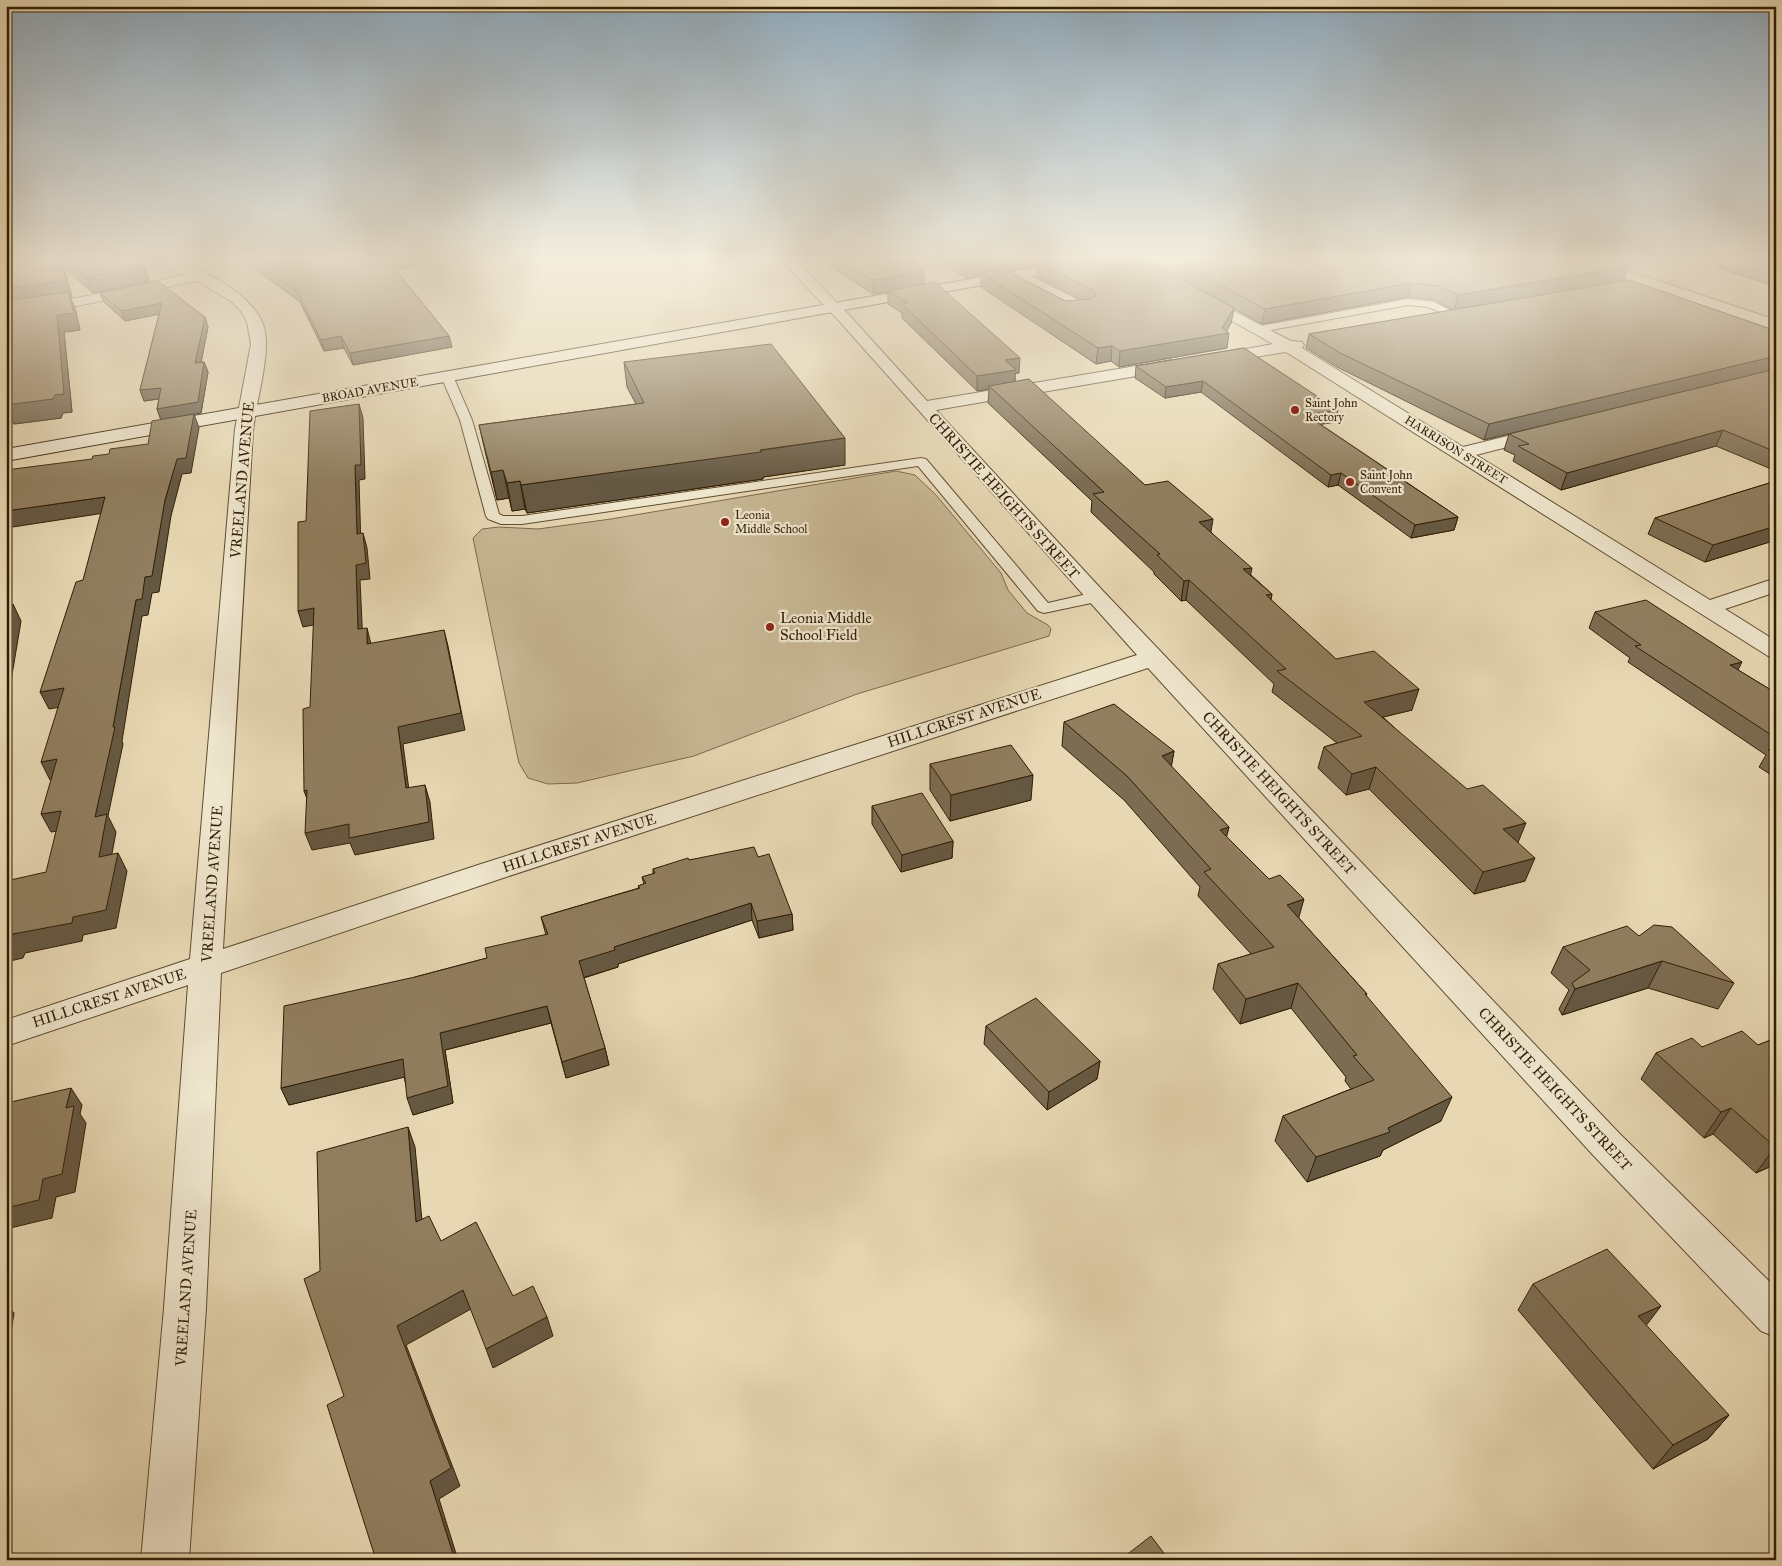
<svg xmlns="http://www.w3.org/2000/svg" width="1782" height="1566" font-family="'IM FELL Great Primer',serif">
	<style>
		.green { fill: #c8b895; stroke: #7c6a4c }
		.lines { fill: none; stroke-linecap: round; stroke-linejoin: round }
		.lane-casing { stroke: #5e4c2f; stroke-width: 2 }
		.street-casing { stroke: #5e4c2f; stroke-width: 2 }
		.secondary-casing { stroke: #311d03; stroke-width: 2 }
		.lane { fill: #efe6ce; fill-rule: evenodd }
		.street { fill: #efe6ce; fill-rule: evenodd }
		.secondary { fill: #efe6ce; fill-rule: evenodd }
		.wall { fill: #7c6c52; stroke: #311d03; fill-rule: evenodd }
		.shaded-wall { fill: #655842; stroke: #311d03 }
		.building { fill: #907e5f; stroke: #311d03 }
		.poi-dot { fill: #8f2418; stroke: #efe6ce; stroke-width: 2 }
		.labels { text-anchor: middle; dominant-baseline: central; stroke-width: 4.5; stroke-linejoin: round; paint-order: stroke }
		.far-street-label { font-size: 12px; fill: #311d03; stroke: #efe6ce }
		.far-poi-label { font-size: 12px; fill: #311d03; stroke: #efe6ce; text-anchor: start }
		.street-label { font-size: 15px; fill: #311d03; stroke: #efe6ce }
		.poi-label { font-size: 15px; fill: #311d03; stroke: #efe6ce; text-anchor: start }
	</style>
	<rect width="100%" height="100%" fill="#e7d8b3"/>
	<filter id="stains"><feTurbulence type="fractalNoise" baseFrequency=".004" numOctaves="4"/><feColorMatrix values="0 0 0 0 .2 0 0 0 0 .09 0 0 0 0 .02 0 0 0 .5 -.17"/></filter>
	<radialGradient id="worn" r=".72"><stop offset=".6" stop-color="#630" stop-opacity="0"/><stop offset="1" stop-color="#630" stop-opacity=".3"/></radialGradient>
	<path class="green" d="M896,471L915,475L936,495L1001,573L1008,590L1027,613L1048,625L1051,629L1049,636L857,694L694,756L577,783L548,784L528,778L519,763L517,754L473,538L482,529L499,527L538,529L611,519Z"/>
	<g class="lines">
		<g class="lane-casing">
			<g id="lane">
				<path d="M1021,271L1092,307L1093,309L1088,312H1079V308L1018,276L1016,274Z"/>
				<path d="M1408,299L1434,302L1462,316L1457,319L1428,307L1408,305L1260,332L1255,329L1260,326Z"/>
				<path d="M447,373L453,376L472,420L499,514L503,516H522L921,458L926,459L1048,603L1096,592L1101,594L1104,597L1101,600L1096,602L1044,613L1038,611L918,466L522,524H501L488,519L486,516L460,420L441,376Z"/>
			</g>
		</g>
		<g class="street-casing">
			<g id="street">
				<path d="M157,262C190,258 251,292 263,324C273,351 255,402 253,432C242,604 233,776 223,949L481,864L1137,655L840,322L783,262H797L850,316L927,401L1172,360L1178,362L1180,365L1178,368L1172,370L936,410L1104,592L1619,1133L1776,1288V1337L1761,1331L1593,1155L1148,668L503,878L221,973L206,1308L189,1560H141L164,1308L188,985L6,1046V1020L190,959L235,429L251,344L247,322L241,311L231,301L197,281L82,305L6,317V308L82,297L184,275L159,265Z"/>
				<path d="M1583,262H1602L1776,320V330L1649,287L1604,294L1599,293L1597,290L1599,287L1632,281L1585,265Z"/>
				<path d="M1200,293L1291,341L1302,342L1304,345L1302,348L1463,447L1544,427L1550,428L1553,432L1550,436L1476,455L1710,600L1776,578V592L1725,609L1776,641V658L1768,656L1286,352L1212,364L1206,362L1204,359L1206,356L1273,344L1195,300L1193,297L1195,294Z"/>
			</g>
		</g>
		<g class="secondary-casing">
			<path id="secondary" d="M1067,262H1095L1088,266L6,461V449Z"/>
		</g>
		<use href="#lane" class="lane"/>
		<use href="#street" class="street"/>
		<use href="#secondary" class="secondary"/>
	</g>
	<g class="wall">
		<path d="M6,262H139L149,281L93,293L64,268L72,297H70L75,308L80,330L64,332L72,412L63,413L61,418L14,424L6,407Z"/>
		<path d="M231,262H433L396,270L449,336L452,347L353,365L344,348L324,351L300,302L252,267V268Z"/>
		<path d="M828,262H916L915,263L924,284L1019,373H1015V382L1145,485L1211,532L1251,575L1272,594L1271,600L1336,659L1412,710L1383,717L1518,843L1525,881L1474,894L1369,789L1346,795L1318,768L1324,747L1337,743L1272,692L1274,684L1186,600L1181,601L1154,574V572L1091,512L1092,501L988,403L989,389L977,391L902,318V313L888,304V292L873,294L828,265Z"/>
		<path d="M942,262H1630L1623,281L1776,331V471L1716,446L1561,490L1513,461L1515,455L1504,450L1509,434L1764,372L1484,440L1337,367L1306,348L1309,334L1453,310L1434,300L1408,297L1262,324L1190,284L1234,308L1231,323L1226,332L1227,348L1119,367L1111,361L1096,364L981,287V275L966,278ZM1038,265L1037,277L1082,300L1065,301L1007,271Z"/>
		<path d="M1720,262H1776V287L1718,268Z"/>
		<path d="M100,293L208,327L201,362H204L208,372L201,413L161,420L157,409L159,399L144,401L140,390L159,314L125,321L104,302Z"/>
		<path d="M1244,348L1336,422L1320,424L1458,517L1454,530L1411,538L1338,485L1328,487L1201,392L1165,398L1135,378L1136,366Z"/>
		<path d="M624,362L845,465L763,477V479L527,513L525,509L512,511L509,498L497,500L485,451L479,425L636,404L627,387Z"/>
		<path d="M1776,481V540L1705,562L1648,534L1655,518Z"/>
		<path d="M1595,612L1738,670L1776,693V778L1759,767L1766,755L1628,662L1630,658L1589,628Z"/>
		<path d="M1064,722L1174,751L1171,766L1229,827L1226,837L1367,994L1366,996L1441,1121L1383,1150L1380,1156L1307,1182L1275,1141L1283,1116L1351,1089L1345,1081L1346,1077L1291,1008L1240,1024L1213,989L1218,964L1251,954L1198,896L1200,887L1124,800L1062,746Z"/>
		<path d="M930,764L1031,800L950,821L930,790Z"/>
		<path d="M872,806L953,841L952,858L901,872L872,824Z"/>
		<path d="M758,857L792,914L793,930L759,938L752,920L618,964V967L584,978L605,1048L609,1065L566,1078L551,1023L445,1050L453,1103L413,1115L404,1077L289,1105L281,1088L415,977L487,958L546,935L541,917L639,888L638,886L644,884L642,877L653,874V869L689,860Z"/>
		<path d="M1639,936L1734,983L1718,1009L1648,988L1562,1015L1559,1009L1569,990L1551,973L1563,947Z"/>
		<path d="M986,1026L1100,1061L1097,1079L1047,1110L984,1044Z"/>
		<path d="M1776,1038V1164L1756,1173L1713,1134L1704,1138L1641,1079L1656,1053L1702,1047L1758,1045Z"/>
		<path d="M1533,1284L1729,1415L1708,1439L1653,1469L1518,1310Z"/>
	</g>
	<g class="shaded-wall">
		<path d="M61,262H62L64,268L72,297H70L75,308L80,330L64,332L72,412L63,413L61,418L14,424L6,407V289Z"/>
		<path d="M389,262H433L391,271Z"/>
		<path d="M981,262H1059L1038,263V265L984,275L981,273V275L966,278L967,264Z"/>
		<path d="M144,265L149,281L93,293L87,277Z"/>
		<path d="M1628,267L1623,281L1454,310L1458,295Z"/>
		<path d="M924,271V285L888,291V292L873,294V280Z"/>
		<path d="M1411,283L1408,297L1262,324L1265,309Z"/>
		<path d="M162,303L165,313L125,321L122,311Z"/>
		<path d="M1234,308L1231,323L1225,334L1229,333L1227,348L1119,367L1120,351L1222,328Z"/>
		<path d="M205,317L208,327L199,373L195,363Z"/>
		<path d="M341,336L344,348L324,351L321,340Z"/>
		<path d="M449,336L452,347L353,365L350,353Z"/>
		<path d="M1112,346L1111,361L1096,364L1098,348Z"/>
		<path d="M1776,356V369L1484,440L1489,424Z"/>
		<path d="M1020,358L1019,373H1015V384L989,386V389L977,391V376L1005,360Z"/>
		<path d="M204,362L208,372L201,413L161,420L157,409Z"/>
		<path d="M1203,381L1201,392L1165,398L1166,387Z"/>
		<path d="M161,388L165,398L144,401L140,390Z"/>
		<path d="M359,404L363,418L365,479L359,480L361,549L357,534L355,465Z"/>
		<path d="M1338,410L1336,422L1304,427L1306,415Z"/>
		<path d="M194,414L199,428L191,473L182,474L171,516L159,592L152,593L148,615L142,616L122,741L123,744L108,816L116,832L108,875L99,857L95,817L113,727L136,600L145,577L165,500L177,459Z"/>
		<path d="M1723,430L1716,446L1561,490L1567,473Z"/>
		<path d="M845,438V465L763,477V479L527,513L521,485Z"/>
		<path d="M503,470L509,498L497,500L491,472Z"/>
		<path d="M1341,473L1338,485L1328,487L1331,475Z"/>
		<path d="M520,481L525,509L512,511L507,483Z"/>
		<path d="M105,497L111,512L6,528V511Z"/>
		<path d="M1458,517L1454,530L1411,538L1415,525Z"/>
		<path d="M1213,519L1210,538L1199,522Z"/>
		<path d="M1776,526V540L1705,562L1713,545Z"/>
		<path d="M363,533L367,548L370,579L360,580L363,645L358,629L356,565Z"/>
		<path d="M1252,568L1248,587L1243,569Z"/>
		<path d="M1189,580L1186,600L1181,601L1184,581Z"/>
		<path d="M1272,594L1268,614L1266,595Z"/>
		<path d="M13,604L21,621L6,711V642Z"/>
		<path d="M314,608L319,624L303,627L298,611Z"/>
		<path d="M367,628L371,644H367Z"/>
		<path d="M444,630L448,646L465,730L403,744L411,806L406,788L398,727Z"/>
		<path d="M1742,662L1734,678L1730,665Z"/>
		<path d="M64,688L72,705L49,709L40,692Z"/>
		<path d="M1419,689L1412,710L1358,723L1364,702Z"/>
		<path d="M1174,751L1170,775L1162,756Z"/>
		<path d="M57,759L66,777L50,780L41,762Z"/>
		<path d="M1376,767L1369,789L1346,795L1352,774Z"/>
		<path d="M1033,775L1031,800L950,821L951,795Z"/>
		<path d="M425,785L430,802L434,839L355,855L350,843L312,850L305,833Z"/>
		<path d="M307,790L311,809L304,791Z"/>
		<path d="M61,811L71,829L51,832L41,814Z"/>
		<path d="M1526,823L1517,845L1503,829Z"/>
		<path d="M1229,827L1223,851L1220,830Z"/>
		<path d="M953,841L952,858L901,872L902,855Z"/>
		<path d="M118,853L127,871L116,928L83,935L82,941L25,953L23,958L6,962V942L13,934L73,917Z"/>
		<path d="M1535,858L1525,881L1474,894L1483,872Z"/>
		<path d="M1304,899L1297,924L1287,905Z"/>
		<path d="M751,903L752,920L618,964V967L582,978L579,961L614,947Z"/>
		<path d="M792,914L793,930L759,938L757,921Z"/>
		<path d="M1662,961L1648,988L1562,1015L1575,989Z"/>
		<path d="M1298,983L1291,1008L1240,1024L1246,999Z"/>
		<path d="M547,1006L551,1023L445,1050L453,1103L413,1115L407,1098L440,1033Z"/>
		<path d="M605,1048L609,1065L566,1078L562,1062Z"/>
		<path d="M403,1059L409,1076L289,1105L281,1088Z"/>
		<path d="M1100,1061L1097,1079L1047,1110L1049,1092Z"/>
		<path d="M71,1088L82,1105L80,1114L86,1123L75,1192L56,1197L52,1218L6,1229V1208L43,1179L66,1108Z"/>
		<path d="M1452,1097L1441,1121L1383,1150L1380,1156L1307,1182L1316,1157L1388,1128Z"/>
		<path d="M1731,1108L1713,1134L1704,1138L1721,1112Z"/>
		<path d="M408,1127L415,1147L424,1242L416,1222Z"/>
		<path d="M1775,1147H1776V1164L1756,1173Z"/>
		<path d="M463,1290L471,1309L406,1345L460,1486L439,1499L458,1560H455L430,1481L397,1326Z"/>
		<path d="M6,1304L14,1313L6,1363Z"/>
		<path d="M1661,1306L1642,1331L1638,1316Z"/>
		<path d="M547,1317L553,1336L493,1368L486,1349Z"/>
		<path d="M1729,1415L1708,1439L1653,1469L1673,1445Z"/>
		<path d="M6,1533L9,1556L6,1557Z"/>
	</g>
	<g class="building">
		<path d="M6,262H61L66,280L6,289Z"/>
		<path d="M69,262H139L144,265L87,277Z"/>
		<path d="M256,262H389L449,336L350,353L341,336L321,340L297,291Z"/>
		<path d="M843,262H913L924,271L873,280Z"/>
		<path d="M963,262H981L967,264Z"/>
		<path d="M1048,262H1143L1187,282L1234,308L1222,328L1229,333L1120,351L1112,346L1098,348L981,273L1004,269L1065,301L1090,299L1096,295L1094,291L1038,263Z"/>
		<path d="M1174,262H1613L1628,267L1458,295L1438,286L1411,283L1265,309L1199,273Z"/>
		<path d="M1730,262H1776V276Z"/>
		<path d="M1630,280L1776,331V356L1489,424L1340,353L1309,334Z"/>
		<path d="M158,281L205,317L195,363L204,362L198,402L157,409L161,388L140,390L162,303L122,311L100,293Z"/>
		<path d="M935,282L1020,358L1005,360L1016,370L977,376L902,304L908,303L888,291Z"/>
		<path d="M68,292L74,313L57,315L64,394L55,395L53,399L6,405V301Z"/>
		<path d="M771,344L845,438L760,450L761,452L521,485L520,481L507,483L503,470L491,472L479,425L644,403L624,362Z"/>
		<path d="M1244,348L1338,410L1306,415L1458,517L1415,525L1341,473L1331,475L1203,381L1166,387L1136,366Z"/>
		<path d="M1776,369V452L1723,430L1567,473L1518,446L1529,444L1509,434Z"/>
		<path d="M1029,379L1145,485L1168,481L1213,519L1199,522L1252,568L1243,569L1272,594L1266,595L1336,659L1374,651L1419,689L1364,702L1467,789L1483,785L1526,823L1503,829L1535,858L1483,872L1376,767L1352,774L1324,747L1362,736L1277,671L1286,669L1189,580L1184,581L1157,555L1160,554L1093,494L1104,492L989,386Z"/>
		<path d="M359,404L361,465H355L357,534L363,533L366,563L356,565L358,629L367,628V644L444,630L461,713L398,727L406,788L425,785L429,822L349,838V824L305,833L307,790L304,791L303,709L310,707L314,608L298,611V522L306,521L310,411Z"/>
		<path d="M194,414L186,458L177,459L165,500L152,576L145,577L142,599L136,600L113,727H115L95,817L107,814L99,857L118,853L106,910L73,917L72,923L13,934L12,940L6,942V881L46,872L61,811L41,814L57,759L41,762L64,688L40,692L76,582L83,580L105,497L6,511V470L92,459L93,456L109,454L110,449L148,444L152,421Z"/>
		<path d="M1776,481V526L1713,545L1655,518Z"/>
		<path d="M1646,600L1742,662L1730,665L1776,693V738L1635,646L1641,645L1595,612Z"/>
		<path d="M13,604L6,642V606Z"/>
		<path d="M1114,704L1174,751L1162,756L1229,827L1220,830L1269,879L1280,875L1304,899L1287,905L1367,994H1365L1452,1097L1388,1128L1390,1132L1316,1157L1283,1116L1374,1080L1353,1056L1357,1055L1298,983L1246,999L1218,964L1274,947L1204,872L1211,869L1127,776L1064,722Z"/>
		<path d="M1011,745L1033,775L951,795L930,764Z"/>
		<path d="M1776,748V755L1768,750Z"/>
		<path d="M922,793L953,841L902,855L872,806Z"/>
		<path d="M754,847L758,857L769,854L792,914L757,921L751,903L614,947L615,950L579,961L605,1048L562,1062L547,1006L440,1033L448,1086L407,1098L403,1059L281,1088L284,1006L415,977L487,958L485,948L548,934L541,917L640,888L638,886L646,883L642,877L655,873L653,869L688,858L689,860Z"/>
		<path d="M1654,925L1672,927L1734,983L1662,961L1575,989L1572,983L1590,970L1563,947L1627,926L1639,936Z"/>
		<path d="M1036,998L1100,1061L1049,1092L986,1026Z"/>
		<path d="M1742,1031L1758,1045L1776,1038V1089L1775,1090L1776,1091V1147H1775L1731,1108L1721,1112L1656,1053L1692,1038L1702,1047Z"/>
		<path d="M71,1088L66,1108L74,1106L62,1174L43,1179L39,1200L6,1208V1121L11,1102Z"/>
		<path d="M408,1127L416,1222L429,1216L441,1241L476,1222L513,1296L533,1286L547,1317L486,1349L463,1290L397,1326L451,1468L430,1481L455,1560H376L327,1405L344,1396L304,1279L320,1271L317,1152Z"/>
		<path d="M1607,1249L1661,1306L1638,1316L1729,1415L1673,1445L1533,1284Z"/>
		<path d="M1151,1536L1169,1560H1120Z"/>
	</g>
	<linearGradient id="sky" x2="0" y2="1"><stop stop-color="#8fa9bb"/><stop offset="0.54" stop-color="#f4eddd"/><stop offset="1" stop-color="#f4eddd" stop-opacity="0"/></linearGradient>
	<rect width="1782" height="481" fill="url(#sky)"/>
	<g class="poi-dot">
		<circle cx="1295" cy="410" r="5"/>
		<circle cx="1350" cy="482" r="5"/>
		<circle cx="725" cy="522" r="5"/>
		<circle cx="770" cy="627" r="5"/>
	</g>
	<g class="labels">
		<g class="far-street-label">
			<text transform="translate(370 390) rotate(-10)">BROAD AVENUE</text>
			<text transform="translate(1456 450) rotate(32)">HARRISON STREET</text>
		</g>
		<g class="far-poi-label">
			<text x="1305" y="403">Saint John<tspan x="1305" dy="14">Rectory</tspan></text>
			<text x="1360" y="475">Saint John<tspan x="1360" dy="14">Convent</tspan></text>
			<text x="735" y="515">Leonia<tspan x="735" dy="14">Middle School</tspan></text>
		</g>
		<g class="street-label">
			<text transform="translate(242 480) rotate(-85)">VREELAND AVENUE</text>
			<text transform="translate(1004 496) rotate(48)">CHRISTIE HEIGHTS STREET</text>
			<text transform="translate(964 718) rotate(-18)">HILLCREST AVENUE</text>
			<text transform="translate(1279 793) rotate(47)">CHRISTIE HEIGHTS STREET</text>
			<text transform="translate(579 843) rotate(-18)">HILLCREST AVENUE</text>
			<text transform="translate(212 884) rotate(-86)">VREELAND AVENUE</text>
			<text transform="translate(109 998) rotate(-18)">HILLCREST AVENUE</text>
			<text transform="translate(1555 1089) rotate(47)">CHRISTIE HEIGHTS STREET</text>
			<text transform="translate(186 1288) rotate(-86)">VREELAND AVENUE</text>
		</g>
		<g class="poi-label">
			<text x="780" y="618">Leonia Middle<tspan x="780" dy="17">School Field</tspan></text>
		</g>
	</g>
	<rect width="1782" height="1566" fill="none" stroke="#e7d8b3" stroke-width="25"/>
	<rect x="8" y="8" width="1767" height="1551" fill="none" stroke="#311d03" stroke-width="2.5"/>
	<rect x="12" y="12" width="1757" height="1541" fill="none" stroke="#311d03"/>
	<rect width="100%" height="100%" filter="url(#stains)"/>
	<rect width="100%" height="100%" fill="url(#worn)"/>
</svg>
